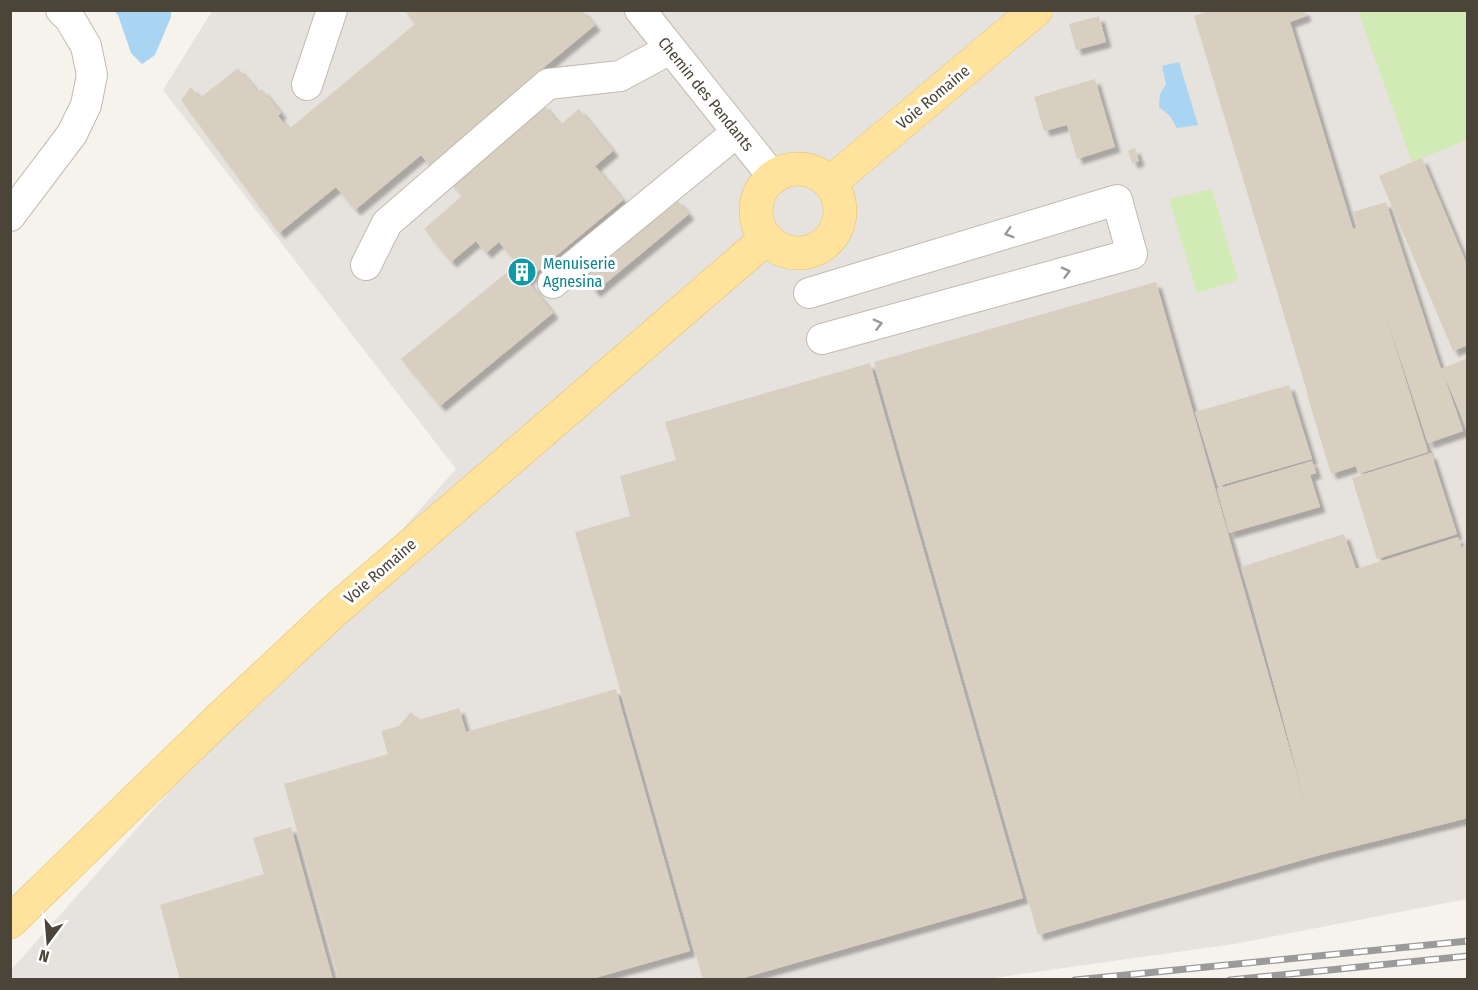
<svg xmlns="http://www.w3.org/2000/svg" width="1478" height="990" font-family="'Fira Sans Condensed',sans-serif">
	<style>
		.industrial { fill: #e6e2dd }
		.green { fill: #d2eab5 }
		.water { fill: #a9d4f2 }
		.building { fill: #d8cfc1; filter: url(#shadow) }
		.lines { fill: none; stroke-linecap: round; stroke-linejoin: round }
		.minor-casing { stroke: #c2bbae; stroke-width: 32 }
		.major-casing { stroke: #e6c16a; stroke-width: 34 }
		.minor { stroke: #fff; stroke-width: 30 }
		.major { stroke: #ffe39c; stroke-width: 33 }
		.rail-casing { stroke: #9a9a9a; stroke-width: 7 }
		.rail { stroke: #fff; stroke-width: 4.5; stroke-dasharray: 14; stroke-linecap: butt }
		.oneway { stroke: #9c9892 }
		.labels { text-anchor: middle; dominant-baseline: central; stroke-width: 6; stroke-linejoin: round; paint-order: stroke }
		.street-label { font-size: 16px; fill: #4b4439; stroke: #fff }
		.culture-label { font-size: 16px; fill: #0d838f; stroke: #fff; text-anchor: start }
	</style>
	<defs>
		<filter id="shadow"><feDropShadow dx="5.5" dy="5.5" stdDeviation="1.5" flood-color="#0004"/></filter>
	</defs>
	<rect width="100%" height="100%" fill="#f6f3ec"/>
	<path class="industrial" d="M212,11H1467V899L1234,944L979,980H11V970L456,469L163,90Z"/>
	<g class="green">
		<path d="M1358,11H1467V140L1412,162Z"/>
		<path d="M1212,189L1238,280L1197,293L1169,199Z"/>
	</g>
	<g class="water">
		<path d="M114,11H171V17L155,55L142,64L131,53L118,15Z"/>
		<path d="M1179,62L1198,125L1177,128L1170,116L1159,107L1160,94L1166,84L1162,66Z"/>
	</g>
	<g class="building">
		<path d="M404,10H582L595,25L489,113L496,122L435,172L421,155L355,210L336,187L279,233L181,100L191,87L200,98L238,68L258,92L262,89L281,113L278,116L289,129L415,24Z"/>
		<path d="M1211,10H1304L1306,16L1290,22L1353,229L1358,227L1353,212L1386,202L1441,369L1468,358V430L1443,373L1463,431L1428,443L1381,300L1428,452L1358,474L1356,466L1331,474L1307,395H1308L1194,16Z"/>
		<path d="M1099,16L1106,42L1076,50L1069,24Z"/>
		<path d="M1095,79L1115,147L1077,159L1067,125L1044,131L1034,97Z"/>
		<path d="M543,104L560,125L579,109L613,151L595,166L623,200L527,280L553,313L440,406L401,359L517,264L499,242L486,253L476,241L451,262L424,229L462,196L449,181Z"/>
		<path d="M1135,148L1139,161L1132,163L1128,151Z"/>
		<path d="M1422,158L1468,267V345L1453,351L1379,176Z"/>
		<path d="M676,199L689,214L595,292L583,276Z"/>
		<path d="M1156,282L1308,813L1252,602L1241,567L1344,534L1356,569L1458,537L1461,547L1468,545V818L1320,855L1038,935L874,362Z"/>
		<path d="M870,363L1023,898L736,980H703L575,532L630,516L620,476L676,460L665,422Z"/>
		<path d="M1289,385L1312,459L1218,486L1195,412Z"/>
		<path d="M1431,453L1457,534L1377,559L1352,478Z"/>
		<path d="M1312,461L1316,473L1310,475L1320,507L1229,533L1217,489Z"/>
		<path d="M616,689L690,951L588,980H339L284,784L388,754L381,731L399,726L411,712L419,720L459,708L466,732Z"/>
		<path d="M291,827L333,980H180L160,905L264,874L253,838Z"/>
	</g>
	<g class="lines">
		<g class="minor-casing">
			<g id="minor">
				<path d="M640,10L773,177"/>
				<path d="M307,85L332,10"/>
				<path d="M10,216L72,134L86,105L92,75L86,46L70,19L61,10"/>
				<path d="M366,265L387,223L548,84L620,76L670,49"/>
				<path d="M553,283L737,132"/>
				<path d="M809,293L1117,200L1132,254L822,339"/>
			</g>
		</g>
		<g class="major-casing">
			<g id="major">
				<circle cx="798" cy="211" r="42"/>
				<path d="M830,183L1036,10"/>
				<path d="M10,922L222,716L333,612L767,238"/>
			</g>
		</g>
		<use href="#minor" class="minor"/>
		<use href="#major" class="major"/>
		<g class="rail-casing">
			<g id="rail">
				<path d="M1075,980L1468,941"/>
				<path d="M1230,980L1468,956"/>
			</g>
		</g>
		<use href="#rail" class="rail"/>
	</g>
	<defs><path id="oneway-chevron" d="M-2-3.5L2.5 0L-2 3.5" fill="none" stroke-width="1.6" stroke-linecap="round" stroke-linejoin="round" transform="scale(1.5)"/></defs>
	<g class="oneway">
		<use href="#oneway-chevron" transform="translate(1009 233) rotate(163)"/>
		<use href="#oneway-chevron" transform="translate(1066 272) rotate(-15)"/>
		<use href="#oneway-chevron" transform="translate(878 324) rotate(-15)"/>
	</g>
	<defs>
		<g id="building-disc" transform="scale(1.5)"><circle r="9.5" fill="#0f9aa8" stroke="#fff"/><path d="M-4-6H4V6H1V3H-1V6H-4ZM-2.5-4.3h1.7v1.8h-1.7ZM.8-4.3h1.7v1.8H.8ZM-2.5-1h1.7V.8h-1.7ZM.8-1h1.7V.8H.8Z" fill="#fff"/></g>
	</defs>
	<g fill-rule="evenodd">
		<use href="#building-disc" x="522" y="272"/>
	</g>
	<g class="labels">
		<g class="street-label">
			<text transform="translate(706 94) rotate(51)">Chemin des Pendants</text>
			<text transform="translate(933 97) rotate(-40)">Voie Romaine</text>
			<text transform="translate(380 571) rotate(-41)">Voie Romaine</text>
		</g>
		<g class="culture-label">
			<text x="543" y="263">Menuiserie<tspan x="543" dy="18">Agnesina</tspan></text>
		</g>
	</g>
	<rect width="1478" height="990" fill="none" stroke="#4b4439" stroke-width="24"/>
	<g transform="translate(48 942) rotate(196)" stroke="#ffffff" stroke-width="4.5" paint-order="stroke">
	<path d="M0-4.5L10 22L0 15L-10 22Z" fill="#4b4439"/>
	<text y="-9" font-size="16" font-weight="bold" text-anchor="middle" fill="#4b4439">N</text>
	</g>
</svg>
